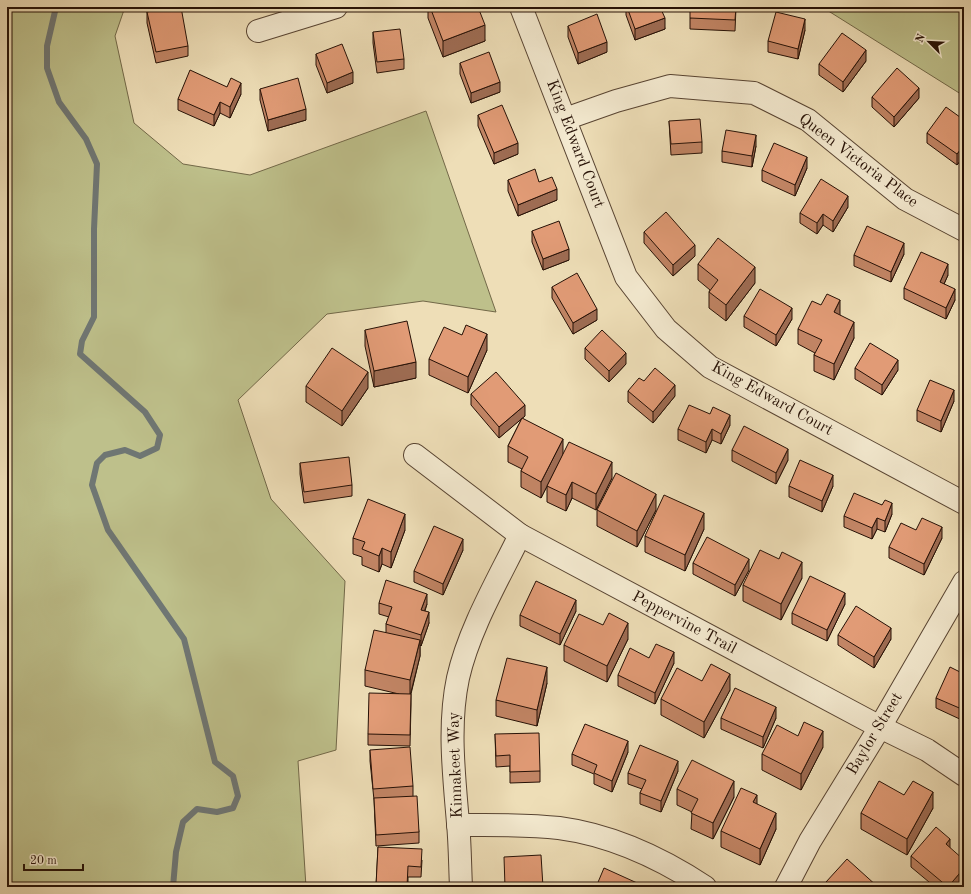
<svg xmlns="http://www.w3.org/2000/svg" width="971" height="894" font-family="'Old Standard TT',serif">
	<style>
		.green { fill: #bec08b; stroke: #726848 }
		.lines { fill: none; stroke-linecap: round; stroke-linejoin: round }
		.stream { stroke: #6f7673; stroke-width: 6 }
		.street-casing { stroke: #584432; stroke-width: 24 }
		.street { stroke: #f4ead0; stroke-width: 22 }
		.wall { fill: #c28565; stroke: #261106 }
		.shaded-wall { fill: #9e6c53; stroke: #261106 }
		.building { fill: #e19b76; stroke: #261106 }
		.labels { text-anchor: middle; dominant-baseline: central; stroke-width: 3; stroke-linejoin: round; paint-order: stroke }
		.street-label { font-size: 16px; fill: #261106; stroke: #f4ead0 }
	</style>
	<rect width="100%" height="100%" fill="#eedeb7"/>
	<filter id="stains"><feTurbulence type="fractalNoise" baseFrequency=".005" numOctaves="4"/><feColorMatrix values="0 0 0 0 .2 0 0 0 0 .09 0 0 0 0 .02 0 0 0 .5 -.17"/></filter>
	<radialGradient id="worn" r=".72"><stop offset=".6" stop-color="#630" stop-opacity="0"/><stop offset="1" stop-color="#630" stop-opacity=".3"/></radialGradient>
	<g class="green">
		<path d="M7,7H125L115,36L134,123L183,164L250,175L426,111L496,312L423,301L327,314L238,400L271,499L345,581L336,750L298,761L306,887H7Z"/>
		<path d="M822,7H964V96Z"/>
	</g>
	<g class="lines">
		<path class="stream" d="M56,7L47,46V68L59,102L86,139L97,164L94,229V317L82,341L80,354L145,412L160,435L157,448L140,456L125,450L105,455L97,463L92,485L108,530L184,639L215,762L233,776L238,796L233,808L217,812L197,809L183,822L176,852L173,887"/>
		<g class="street-casing">
			<g id="street">
				<path d="M521,7L626,277L666,329L710,367L964,503"/>
				<path d="M258,31L336,7"/>
				<path d="M565,119L616,101L670,86L754,93L808,120L905,199L964,230"/>
				<path d="M415,455L520,535L880,727L927,750L964,775"/>
				<path d="M458,825C492,825 526,824 559,828C612,835 661,858 705,887"/>
				<path d="M461,887C460,866 460,844 458,823C454,775 448,725 458,678C469,629 498,580 520,535"/>
				<path d="M786,887L810,841L880,727L964,582"/>
			</g>
		</g>
		<use href="#street" class="street"/>
	</g>
	<g class="wall">
		<path d="M428,7H478L485,41L443,57L428,18Z"/>
		<path d="M626,7H660L665,29L635,40L626,15Z"/>
		<path d="M736,7L735,31L690,29V18Z"/>
		<path d="M147,12L188,46V56L156,63L147,23Z"/>
		<path d="M568,26L607,52L578,64L568,37Z"/>
		<path d="M805,30L798,59L768,52V41Z"/>
		<path d="M373,32L404,59V69L377,73L373,43Z"/>
		<path d="M316,54L353,83L327,93L316,65Z"/>
		<path d="M866,61L843,92L819,75V64Z"/>
		<path d="M460,63L500,92L471,103L460,74Z"/>
		<path d="M260,89L306,120L268,131L260,100Z"/>
		<path d="M241,94L230,118L220,113L214,126L178,110V99Z"/>
		<path d="M872,97L919,98L894,127L872,107Z"/>
		<path d="M478,115L518,154L494,164L478,126Z"/>
		<path d="M964,120V156L957,165L927,143V133Z"/>
		<path d="M669,121L702,142V153L671,155Z"/>
		<path d="M756,146L752,167L722,162V151Z"/>
		<path d="M807,168L795,196L762,181V170Z"/>
		<path d="M508,180L539,182L557,200L518,216L508,191Z"/>
		<path d="M848,207L833,232L823,225L817,234L800,223V213Z"/>
		<path d="M532,231L569,260L543,270L532,242Z"/>
		<path d="M644,232L695,256L673,276L644,243Z"/>
		<path d="M904,254L891,282L854,266V255Z"/>
		<path d="M698,264L755,283L726,321L709,308V292L710,290L698,280Z"/>
		<path d="M948,275L944,284L955,300L946,319L904,299V288Z"/>
		<path d="M552,287L597,320L573,334L552,298Z"/>
		<path d="M840,315L854,338L834,380L814,371V355L815,353L798,344V329Z"/>
		<path d="M744,316L792,319L776,346L744,327Z"/>
		<path d="M365,330L416,378L374,387L365,346Z"/>
		<path d="M585,348L626,364L609,382L585,359Z"/>
		<path d="M487,350L468,393L429,375V359Z"/>
		<path d="M855,368L898,370L882,395L855,379Z"/>
		<path d="M644,381L675,396L653,423L628,402V391Z"/>
		<path d="M306,386L368,388L342,426L306,402Z"/>
		<path d="M471,394L525,416L522,418L563,454L612,478L596,510L572,498L566,511L547,502V486L541,498L521,487V471L522,469L508,462V446L522,418L499,438L471,405Z"/>
		<path d="M954,401L941,432L917,421V410Z"/>
		<path d="M730,425L721,444L712,440L706,453L678,440V429Z"/>
		<path d="M964,427V440H963V429Z"/>
		<path d="M732,450L788,460L776,484L732,461Z"/>
		<path d="M300,463L352,485V496L304,503L300,474Z"/>
		<path d="M789,486H833L822,512L789,497Z"/>
		<path d="M882,505L892,514L885,532L877,529L872,539L844,527V516Z"/>
		<path d="M597,510H656L637,547L597,526Z"/>
		<path d="M704,529L685,571L645,552V536Z"/>
		<path d="M405,530L391,568L382,564L379,572L362,565V557L353,554V538Z"/>
		<path d="M916,530L942,538L924,575L889,558V547Z"/>
		<path d="M463,550L443,595L414,582V571Z"/>
		<path d="M693,563L749,570L735,596L693,574Z"/>
		<path d="M802,578L781,620L743,601V585Z"/>
		<path d="M379,603L427,604L425,611L429,623L421,646L420,645V656L411,694V705L410,746L368,745V734L399,694L365,686V670L386,632V624L389,617L379,614Z"/>
		<path d="M845,604L827,641L792,624V613Z"/>
		<path d="M576,611L560,645L520,626V615Z"/>
		<path d="M838,635L891,639L874,668L838,645Z"/>
		<path d="M628,639L607,682L564,661V645Z"/>
		<path d="M649,658L674,663L655,704L618,686V675Z"/>
		<path d="M964,674V721L936,708V698Z"/>
		<path d="M702,681L730,690L704,738L661,715V699Z"/>
		<path d="M547,683L537,726L496,716V700Z"/>
		<path d="M721,718H776L763,748L721,729Z"/>
		<path d="M495,734L540,771V782L510,783V766L496,767Z"/>
		<path d="M823,747L801,790L762,770V754Z"/>
		<path d="M370,750L413,786V796L419,832V843L376,846L374,800L370,761Z"/>
		<path d="M628,752L612,792L594,784V774L572,765V754Z"/>
		<path d="M678,771L661,812L640,804V793L642,789L628,784V773Z"/>
		<path d="M677,789L734,797L713,839L691,829L692,812L677,805Z"/>
		<path d="M904,795L933,808L907,855L861,829V813Z"/>
		<path d="M757,804L776,829L760,865L721,847V831Z"/>
		<path d="M378,847L422,860L421,877H408V887H376Z"/>
		<path d="M950,848L964,879L957,887H935L911,867V856Z"/>
		<path d="M826,882L878,887H826Z"/>
	</g>
	<g class="shaded-wall">
		<path d="M665,18V29L635,40V29Z"/>
		<path d="M805,19V30L798,59V49Z"/>
		<path d="M485,25V41L443,57V41Z"/>
		<path d="M607,42V52L578,64V53Z"/>
		<path d="M866,50V61L843,92V82Z"/>
		<path d="M353,72V83L327,93V83Z"/>
		<path d="M500,82V92L471,103V93Z"/>
		<path d="M241,83V94L230,118V107Z"/>
		<path d="M919,88V98L894,127V117Z"/>
		<path d="M220,102V113L214,126V115Z"/>
		<path d="M306,109V120L268,131V120Z"/>
		<path d="M756,135V146L752,167V156Z"/>
		<path d="M518,143V154L494,164V153Z"/>
		<path d="M964,145V156L957,165V154Z"/>
		<path d="M807,157V168L795,196V185Z"/>
		<path d="M557,189V200L518,216V205Z"/>
		<path d="M848,196V207L833,232V221Z"/>
		<path d="M823,214V225L817,234V223Z"/>
		<path d="M904,243V254L891,282V272Z"/>
		<path d="M695,245V256L673,276V265Z"/>
		<path d="M569,249V260L543,270V259Z"/>
		<path d="M948,264V275L940,293V282Z"/>
		<path d="M755,267V283L726,321V305Z"/>
		<path d="M955,289V300L946,319V308Z"/>
		<path d="M840,300V316L834,312Z"/>
		<path d="M792,308V319L776,346V335Z"/>
		<path d="M597,309V320L573,334V323Z"/>
		<path d="M854,322V338L834,380V364Z"/>
		<path d="M487,334V350L468,393V377Z"/>
		<path d="M626,353V364L609,382V371Z"/>
		<path d="M898,360V370L882,395V385Z"/>
		<path d="M416,362V378L374,387V371Z"/>
		<path d="M368,372V388L342,426V411Z"/>
		<path d="M675,385V396L653,423V412Z"/>
		<path d="M954,390V401L941,432V421Z"/>
		<path d="M525,405V416L499,438V427Z"/>
		<path d="M730,415V425L721,444V434Z"/>
		<path d="M712,429V440L706,453V442Z"/>
		<path d="M563,439V455L541,498V482Z"/>
		<path d="M788,449V460L776,484V473Z"/>
		<path d="M612,462V478L596,510V494Z"/>
		<path d="M833,475V486L822,512V501Z"/>
		<path d="M572,482V498L566,511V495Z"/>
		<path d="M656,494V510L637,547V531Z"/>
		<path d="M892,503V514L885,532V521Z"/>
		<path d="M704,513V529L685,571V555Z"/>
		<path d="M405,514V530L391,568V552Z"/>
		<path d="M877,518V529L872,539V528Z"/>
		<path d="M942,527V538L924,575V564Z"/>
		<path d="M463,539V550L443,595V584Z"/>
		<path d="M382,548V564L379,572V556Z"/>
		<path d="M749,559V570L735,596V585Z"/>
		<path d="M802,562V578L781,620V604Z"/>
		<path d="M845,593V604L827,641V630Z"/>
		<path d="M427,594V604L421,620V610Z"/>
		<path d="M576,600V611L560,645V634Z"/>
		<path d="M429,612V623L421,646V635Z"/>
		<path d="M628,623V639L607,682V666Z"/>
		<path d="M891,628V639L874,668V657Z"/>
		<path d="M420,640V656L410,696V680Z"/>
		<path d="M674,652V663L655,704V693Z"/>
		<path d="M547,667V683L537,726V710Z"/>
		<path d="M730,674V690L704,738V722Z"/>
		<path d="M776,707V718L763,748V737Z"/>
		<path d="M823,731V747L801,790V774Z"/>
		<path d="M628,741V752L612,792V781Z"/>
		<path d="M678,761V771L661,812V801Z"/>
		<path d="M734,781V797L713,839V823Z"/>
		<path d="M933,792V808L907,855V839Z"/>
		<path d="M757,795V810L753,802Z"/>
		<path d="M776,813V829L760,865V849Z"/>
		<path d="M950,839V850L946,844Z"/>
		<path d="M964,868V879L957,887H948Z"/>
	</g>
	<g class="building">
		<path d="M172,7H181L188,46L156,52L147,12Z"/>
		<path d="M430,7H478L485,25L443,41Z"/>
		<path d="M627,7H660L665,18L635,29Z"/>
		<path d="M690,7H736L735,20L690,18Z"/>
		<path d="M776,12L805,19L798,49L768,41Z"/>
		<path d="M597,14L607,42L578,53L568,26Z"/>
		<path d="M400,29L404,59L377,62L373,32Z"/>
		<path d="M842,33L866,50L843,82L819,64Z"/>
		<path d="M342,44L353,72L327,83L316,54Z"/>
		<path d="M489,52L500,82L471,93L460,63Z"/>
		<path d="M897,68L919,88L894,117L872,97Z"/>
		<path d="M190,70L227,87L231,78L241,83L230,107L220,102L214,115L178,99Z"/>
		<path d="M298,78L306,109L268,120L260,89Z"/>
		<path d="M502,105L518,143L494,153L478,115Z"/>
		<path d="M946,107L964,120V145L957,154L927,133Z"/>
		<path d="M700,119L702,142L671,144L669,121Z"/>
		<path d="M726,130L756,135L752,156L722,151Z"/>
		<path d="M774,143L807,157L795,185L762,170Z"/>
		<path d="M535,169L539,182L552,177L557,189L518,205L508,180Z"/>
		<path d="M821,179L848,196L833,221L823,214L817,223L800,213Z"/>
		<path d="M666,212L695,245L673,265L644,232Z"/>
		<path d="M559,221L569,249L543,259L532,231Z"/>
		<path d="M867,226L904,243L891,272L854,255Z"/>
		<path d="M718,238L755,267L726,305L709,292L718,280L698,264Z"/>
		<path d="M921,252L948,264L940,282L955,289L946,308L904,288Z"/>
		<path d="M577,273L597,309L573,323L552,287Z"/>
		<path d="M760,289L792,308L776,335L744,316Z"/>
		<path d="M827,294L840,300L834,312L854,322L834,364L814,355L822,340L798,329L812,301L821,305Z"/>
		<path d="M407,321L416,362L374,371L365,330Z"/>
		<path d="M466,325L487,334L468,377L429,359L444,327L462,335Z"/>
		<path d="M602,330L626,353L609,371L585,348Z"/>
		<path d="M870,343L898,360L882,385L855,368Z"/>
		<path d="M332,348L368,372L342,411L306,386Z"/>
		<path d="M655,368L675,385L653,412L628,391L639,378L644,381Z"/>
		<path d="M496,372L525,405L499,427L471,394Z"/>
		<path d="M930,380L954,390L941,421L917,410Z"/>
		<path d="M689,405L710,414L713,407L730,415L721,434L712,429L706,442L678,429Z"/>
		<path d="M522,418L563,439L541,482L521,471L528,457L508,446Z"/>
		<path d="M744,426L788,449L776,473L732,450Z"/>
		<path d="M569,442L612,462L596,494L572,482L566,495L547,486Z"/>
		<path d="M349,457L352,485L304,492L300,463Z"/>
		<path d="M800,460L833,475L822,501L789,486Z"/>
		<path d="M616,473L656,494L637,531L597,510Z"/>
		<path d="M854,493L882,505L885,500L892,503L885,521L877,518L872,528L844,516Z"/>
		<path d="M664,495L704,513L685,555L645,536Z"/>
		<path d="M368,499L405,514L391,552L382,548L379,556L362,549L365,542L353,538Z"/>
		<path d="M922,518L942,527L924,564L889,547L901,523L916,530Z"/>
		<path d="M434,526L463,539L443,584L414,571Z"/>
		<path d="M707,537L749,559L735,585L693,563Z"/>
		<path d="M760,550L779,559L782,552L802,562L781,604L743,585Z"/>
		<path d="M810,576L845,593L827,630L792,613Z"/>
		<path d="M386,580L427,594L421,610L429,612L421,635L386,624L392,607L379,603Z"/>
		<path d="M536,581L576,600L560,634L520,615Z"/>
		<path d="M856,606L891,628L874,657L838,635Z"/>
		<path d="M609,613L628,623L607,666L564,645L579,614L603,625Z"/>
		<path d="M374,630L420,640L410,680L365,670Z"/>
		<path d="M656,644L674,652L655,693L618,675L630,648L649,658Z"/>
		<path d="M507,658L547,667L537,710L496,700Z"/>
		<path d="M711,664L730,674L704,722L661,699L677,668L702,681Z"/>
		<path d="M950,667L964,674V710L936,698Z"/>
		<path d="M735,688L776,707L763,737L721,718Z"/>
		<path d="M369,693L411,694L410,735L368,734Z"/>
		<path d="M804,722L823,731L801,774L762,754L777,725L798,736Z"/>
		<path d="M585,724L628,741L612,781L594,773L597,765L572,754Z"/>
		<path d="M539,733L540,771L510,772V755L496,756L495,734Z"/>
		<path d="M640,745L678,761L661,801L640,793L646,780L628,773Z"/>
		<path d="M410,747L413,786L373,789L370,750Z"/>
		<path d="M692,760L734,781L713,823L691,813L698,799L677,789Z"/>
		<path d="M879,781L904,795L913,781L933,792L907,839L861,813Z"/>
		<path d="M741,788L757,795L753,802L776,813L760,849L721,831Z"/>
		<path d="M417,796L419,832L376,835L374,798Z"/>
		<path d="M936,827L950,839L946,844L964,860V868L948,887L911,856Z"/>
		<path d="M378,847L422,849L421,867L408,866L407,887L376,885Z"/>
		<path d="M541,855L543,887H505L504,857Z"/>
		<path d="M847,859L878,887H831L826,882Z"/>
		<path d="M604,868L646,887H596Z"/>
	</g>
	<g class="labels">
		<g class="street-label">
			<text transform="translate(575 144) rotate(69)">King Edward Court</text>
			<text transform="translate(858 161) rotate(37)">Queen Victoria Place</text>
			<text transform="translate(772 399) rotate(29)">King Edward Court</text>
			<text transform="translate(684 623) rotate(28)">Peppervine Trail</text>
			<text transform="translate(875 734) rotate(-59)">Baylor Street</text>
			<text transform="translate(456 765) rotate(-92)">Kinnakeet Way</text>
		</g>
	</g>
	<rect width="971" height="894" fill="none" stroke="#eedeb7" stroke-width="24"/>
	<rect x="8" y="8" width="955" height="878" fill="none" stroke="#261106" stroke-width="2"/>
	<rect x="12" y="12" width="947" height="870" fill="none" stroke="#261106"/>
	<g transform="translate(929 42) rotate(294)" stroke="#f4ead0" stroke-width="3" paint-order="stroke">
	<path d="M0-3L7 15L0 10L-7 15Z" fill="#261106"/>
	<text y="-6" font-size="11" font-weight="bold" text-anchor="middle" fill="#261106">N</text>
	</g>
	<path d="M24 864v6h59v-6" fill="none" stroke="#261106" stroke-width="2"/>
	<text x="30" y="864" font-size="12" fill="#261106" stroke="#f4ead0" stroke-width="3" paint-order="stroke">20 m</text>
	<rect width="100%" height="100%" filter="url(#stains)"/>
	<rect width="100%" height="100%" fill="url(#worn)"/>
</svg>
